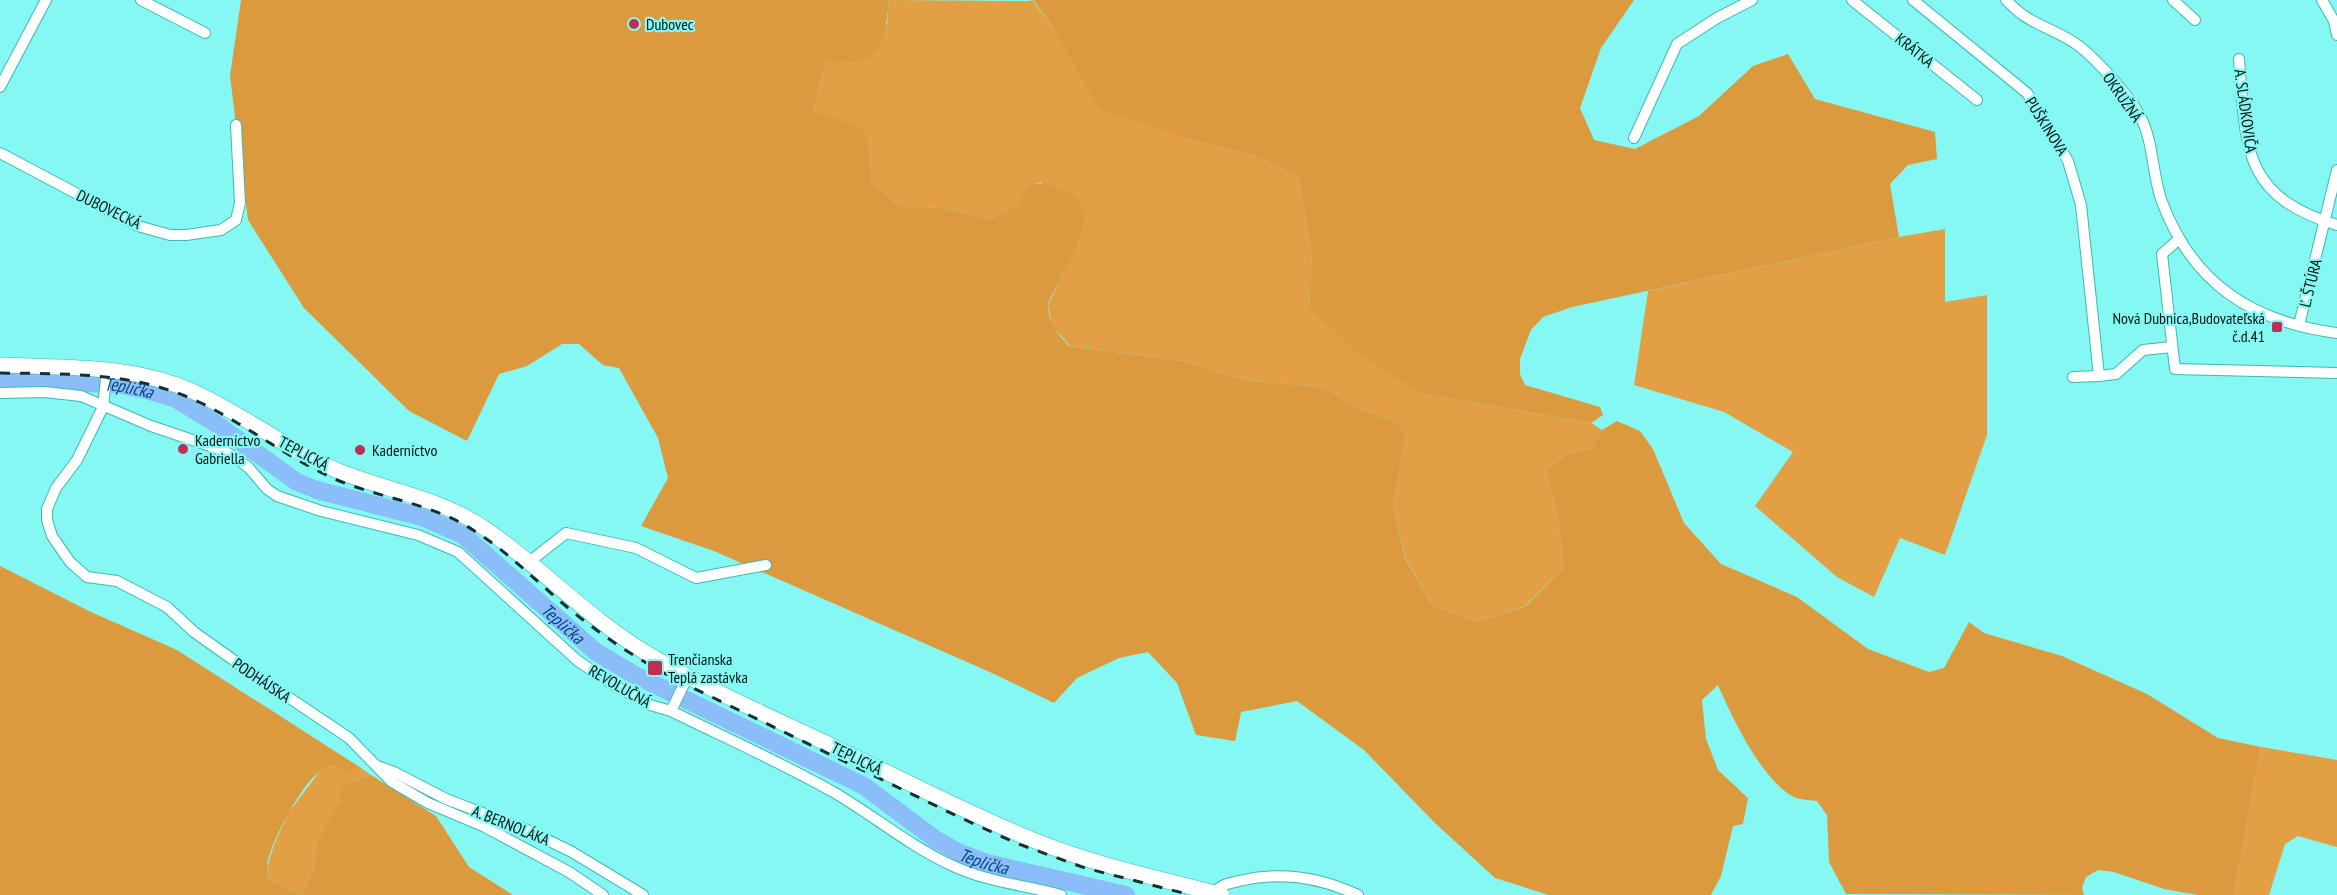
<svg xmlns="http://www.w3.org/2000/svg" width="2337" height="895" font-family="'PT Sans Narrow',sans-serif">
	<style>
		.green { fill: #e29f43 }
		.forest { fill: #dc9a3e }
		.lines { fill: none; stroke-linecap: round; stroke-linejoin: round }
		.river { stroke: #8bbef8; stroke-width: 18 }
		.street-casing { stroke: #3eb8b3; stroke-width: 12 }
		.secondary-casing { stroke: #3eb8b3; stroke-width: 16 }
		.street { stroke: #fff; stroke-width: 10 }
		.secondary { stroke: #fff; stroke-width: 15 }
		.rail { stroke: #123231; stroke-width: 3; stroke-dasharray: 10 10; stroke-linecap: butt }
		.poi-dot { fill: #bf2f53; stroke: #85f8f3; stroke-width: 2 }
		.labels { text-anchor: middle; dominant-baseline: central; stroke-width: 4.5; stroke-linejoin: round; paint-order: stroke }
		.poi-label { font-size: 16px; fill: #001312; stroke: #85f8f3; text-anchor: start }
		.street-label { font-size: 16px; fill: #001312; stroke: #85f8f3 }
		.water-label { font-size: 18px; font-style: italic; fill: #034883; stroke: #85f8f3 }
	</style>
	<rect width="100%" height="100%" fill="#85f8f3"/>
	<g class="green">
		<path d="M889,0L1033,1L1056,32L1178,136L1258,157L1298,177L1312,255L1309,307L1422,394L1591,423L1602,430L1591,449L1567,454L1546,470L1558,518L1563,568L1525,606L1476,622L1432,605L1405,557L1393,505L1406,435L1398,423L1357,408L1323,387L1244,380L1184,361L1070,346L1052,326L1048,305L1080,239L1041,183L1030,185L1017,205L992,219L939,208L899,206L872,183L869,145L813,111L826,60L863,61L887,24Z"/>
		<path d="M1945,229V302L1987,295V435L1945,555L1900,538L1874,597L1837,577L1755,506L1793,452L1724,412L1634,385L1648,291L1899,237Z"/>
		<path d="M2261,747L2337,760V847L2298,836L2285,844L2269,895H2234Z"/>
		<path d="M335,765L348,772L358,766L371,775L344,785L343,801L316,846L314,866L302,895L269,880L267,867L274,845L288,813L320,771Z"/>
	</g>
	<g class="forest">
		<path d="M241,0H889C887,20 885,51 864,60C855,64 836,61 826,60L813,111L863,128L869,145L872,183L899,206L939,208L992,219L1017,205L1029,185C1043,182 1052,186 1065,191C1106,206 1070,260 1057,286C1054,292 1048,300 1048,307C1049,325 1058,334 1069,346L1184,361L1244,380L1323,387L1357,408L1398,423L1406,435L1393,505L1405,558L1432,605L1476,622L1526,606L1563,568L1558,518L1546,470L1567,454L1591,449L1602,430L1617,421L1640,431L1653,449L1684,523L1721,564L1797,597L1868,649L1929,672L1944,668L1969,622L1984,633L2062,656L2147,694L2218,738L2261,747L2234,895H2198L2164,889L2114,872L2098,870L2086,877L2082,888L2084,895L1846,894L1829,862L1827,815L1817,801C1810,800 1800,800 1794,797C1762,781 1732,717 1718,685L1702,700L1706,739L1718,770L1748,798L1743,824L1733,826L1721,876L1711,895H1549L1495,878L1435,823L1364,750L1297,701L1241,712L1235,741L1196,735L1177,683L1148,652L1119,658L1077,678L1054,703L992,673L714,551L641,526L668,478L658,438L619,368L603,365L579,344H562L527,366L499,374L467,441L409,411L304,308L248,220L230,76Z"/>
		<path d="M1028,0H1634L1601,48L1580,108L1594,140L1635,149L1699,116L1753,66L1788,54L1815,99L1935,132L1937,159L1908,165L1890,184L1899,237L1572,307L1543,317L1531,330L1520,359V374L1525,385L1600,407L1603,415L1591,423L1422,394L1359,354L1309,307L1312,255L1298,177L1258,157L1178,136L1099,108L1056,32L1034,1Z"/>
		<path d="M0,566L91,612L177,650L358,766L348,773L335,765C331,767 326,768 322,770C302,782 270,843 267,866C267,870 268,876 269,880L302,895L314,866L316,846L338,804L343,801L339,796L344,785L371,775L436,816L469,867L513,895H0Z"/>
	</g>
	<g class="lines">
		<path class="river" id="s1" d="M0,381L117,384L146,390L176,399L212,421L297,482L317,490L422,517L463,535L596,652L633,674L864,786L935,839L960,853L987,863L1126,895"/>
		<g class="street-casing">
			<g id="street">
				<path d="M141,0L205,33"/>
				<path d="M1852,0L1977,100"/>
				<path d="M1913,0L2027,93L2068,161L2081,205L2099,376L2116,374L2143,350L2172,347"/>
				<path d="M2006,0C2011,5 2017,11 2023,15C2040,27 2062,33 2079,46C2098,61 2130,96 2141,118C2154,144 2152,175 2162,202C2193,284 2252,322 2337,333"/>
				<path d="M2173,0L2195,20"/>
				<path d="M2322,0L2334,21L2337,35"/>
				<path d="M2239,59C2246,146 2241,196 2337,225"/>
				<path d="M0,87L46,0"/>
				<path d="M1634,138L1677,44L1717,18L1752,0"/>
				<path d="M0,153L138,226L170,235H186L221,230L236,220L240,203L236,125"/>
				<path d="M2179,239L2162,254L2175,369L2337,373"/>
				<path d="M2299,325L2337,170"/>
				<path d="M107,369L103,407L77,460L56,488L47,509V520L52,536L70,562L87,577L117,581L167,607L194,632L239,664L349,738L392,782L428,803L485,827L569,872L603,895"/>
				<path d="M2073,377L2099,376"/>
				<path d="M0,393L44,392L81,396L151,426L222,450L235,457L249,468L267,489L277,496L321,511L418,535L458,552L578,661L617,687L650,705L671,711C726,738 782,763 835,793C874,816 910,846 951,865C986,882 1025,885 1061,895"/>
				<path d="M528,563L566,533L636,548L696,578L766,565"/>
				<path d="M671,711L688,676"/>
				<path d="M377,766L394,772L446,799L527,830L572,852L643,895"/>
				<path d="M1214,893C1221,884 1228,884 1239,881C1280,871 1320,877 1358,895"/>
			</g>
		</g>
		<g class="secondary-casing">
			<path id="secondary" d="M0,365C66,368 132,364 194,392C243,414 286,449 336,470C386,491 442,498 487,530C543,569 589,619 648,654C706,689 769,716 830,745C898,777 964,812 1033,840C1094,865 1158,878 1222,895"/>
		</g>
		<use href="#street" class="street"/>
		<use href="#secondary" class="secondary"/>
		<path class="rail" d="M0,373C69,374 136,372 199,402C249,426 291,461 342,482C385,499 433,504 473,530C507,551 536,581 567,607C603,637 643,663 685,684L961,818L1016,843L1085,868L1191,895"/>
	</g>
	<g class="poi-dot">
		<circle cx="634" cy="24" r="6"/>
		<rect x="2271" y="321" width="12" height="12" rx="3"/>
		<circle cx="183" cy="449" r="6"/>
		<circle cx="360" cy="450" r="6"/>
		<rect x="647" y="660" width="16" height="16" rx="3"/>
	</g>
	<g class="labels">
		<g class="poi-label">
			<text x="646" y="24">Dubovec</text>
			<text x="2265" y="318" text-anchor="end">Nová Dubnica,Budovateľská<tspan x="2265" dy="18">č.d.41</tspan></text>
			<text x="195" y="440">Kaderníctvo<tspan x="195" dy="18">Gabriella</tspan></text>
			<text x="372" y="450">Kaderníctvo</text>
			<text x="668" y="659">Trenčianska<tspan x="668" dy="18">Teplá zastávka</tspan></text>
		</g>
		<g class="street-label">
			<text transform="translate(1915 50) rotate(39)">KRÁTKA</text>
			<text transform="translate(2123 97) rotate(55)">OKRUŽNÁ</text>
			<text transform="translate(2246 111) rotate(82)">A. SLÁDKOVIČA</text>
			<text transform="translate(2047 126) rotate(58)">PUŠKINOVA</text>
			<text transform="translate(109 209) rotate(26)">DUBOVECKÁ</text>
			<text transform="translate(2310 283) rotate(-76)">Ľ. ŠTÚRA</text>
			<text transform="translate(304 453) rotate(28)">TEPLICKÁ</text>
			<text transform="translate(262 680) rotate(34)">PODHÁJSKA</text>
			<text transform="translate(620 686) rotate(30)">REVOLUČNÁ</text>
			<text transform="translate(857 758) rotate(26)">TEPLICKÁ</text>
			<text transform="translate(511 825) rotate(22)">A. BERNOLÁKA</text>
		</g>
		<g class="water-label">
			<text stroke="none"><textPath href="#s1" startOffset="129">Teplička</textPath></text>
			<text stroke="none"><textPath href="#s1" startOffset="633">Teplička</textPath></text>
			<text stroke="none"><textPath href="#s1" startOffset="1119">Teplička</textPath></text>
		</g>
	</g>
</svg>
